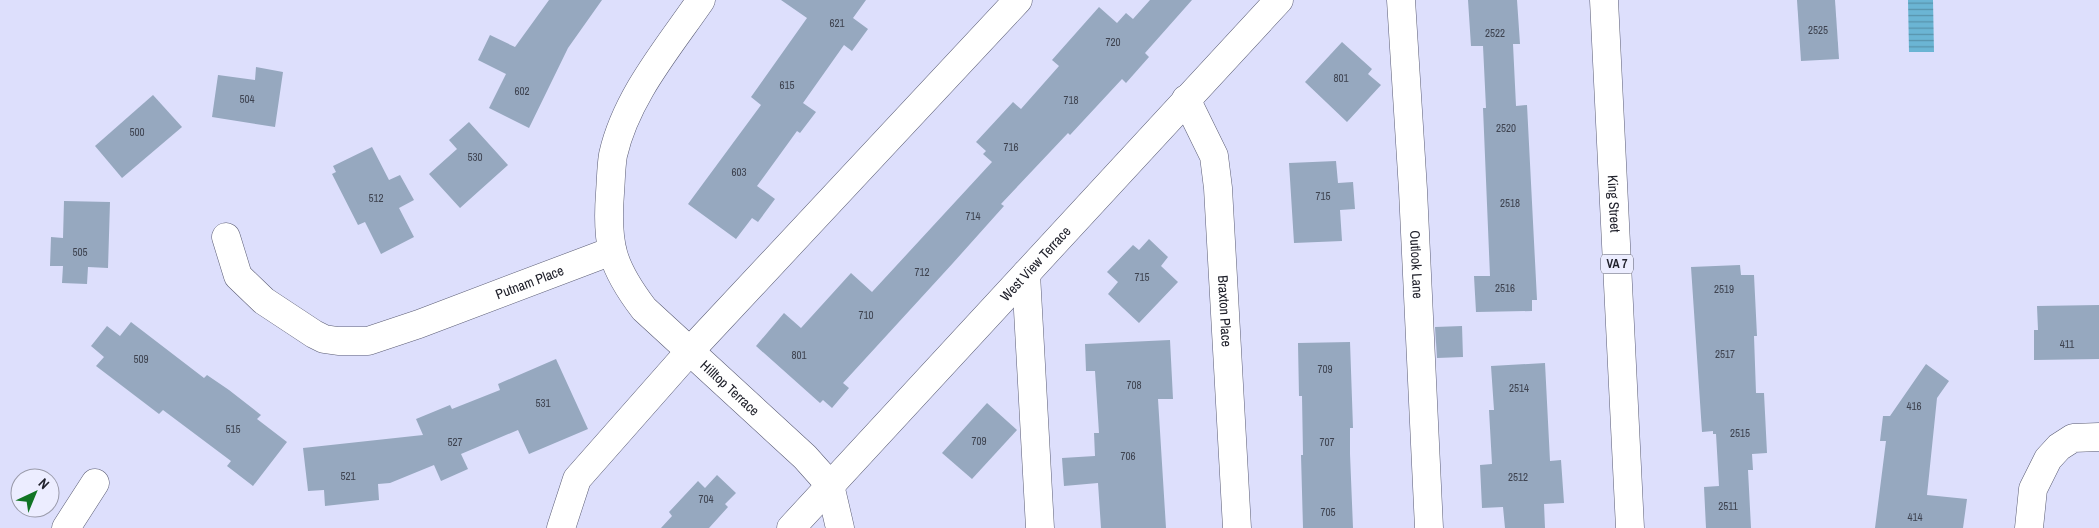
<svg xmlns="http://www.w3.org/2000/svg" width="2099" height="528" font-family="'Archivo Narrow',sans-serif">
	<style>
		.water { fill: url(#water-rules) }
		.building { fill: #96a8bf }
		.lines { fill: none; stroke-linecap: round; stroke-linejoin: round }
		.minor-casing { stroke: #5a5c74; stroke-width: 29 }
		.major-casing { stroke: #5a5c74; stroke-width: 29 }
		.minor { stroke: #fff; stroke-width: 28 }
		.major { stroke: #fff; stroke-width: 28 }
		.labels { text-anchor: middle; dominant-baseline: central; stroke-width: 4; stroke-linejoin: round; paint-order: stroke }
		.number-label { font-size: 11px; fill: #3e4350 }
		.shield { fill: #ecedff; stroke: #5d5e6b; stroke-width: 1 }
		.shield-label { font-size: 12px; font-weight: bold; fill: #20212b }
		.street-label { font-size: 14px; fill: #20212b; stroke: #ecedff }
	</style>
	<defs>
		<pattern id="water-rules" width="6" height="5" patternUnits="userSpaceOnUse" patternTransform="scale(1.25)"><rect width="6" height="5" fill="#6bb5d4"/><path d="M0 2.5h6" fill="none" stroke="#5893ac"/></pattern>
	</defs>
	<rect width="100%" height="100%" fill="#dddffc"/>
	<path class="water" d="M1908,0H1933L1934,52H1909Z"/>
	<g class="building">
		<path d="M549,0H602L568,48L529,128L489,108L506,74L478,60L490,35L515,47Z"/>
		<path d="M781,0H866L853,18L868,29L852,51L844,45L803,103L816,112L800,133L797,131L757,186L775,199L758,222L752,218L736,239L688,204L761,105L751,97L807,18Z"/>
		<path d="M1150,0H1192L1145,53L1149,57L1126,83L1122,79L1070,135L1068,133L1001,204L1004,206L953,263L843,383L849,388L832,408L823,400L820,403L756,346L784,313L801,328L851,273L872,292L992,162L983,154L986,151L976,142L1013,102L1021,109L1059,66L1052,60L1099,7L1117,23L1126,13L1133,19Z"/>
		<path d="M1468,0H1517L1520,44H1513L1516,106L1527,105L1537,300H1532V311L1476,312L1474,276H1490L1483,108H1486L1483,46H1471Z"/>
		<path d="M1797,0H1835L1839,59L1801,61Z"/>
		<path d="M1342,42L1372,69L1368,74L1381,85L1347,122L1305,82Z"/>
		<path d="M256,67L283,72L275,127L212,117L218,75L255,80Z"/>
		<path d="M153,95L182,127L122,178L95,146Z"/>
		<path d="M469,122L508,165L460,208L429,174L457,149L449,140Z"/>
		<path d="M372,147L389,180L400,175L414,200L399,208L414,237L381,254L365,222L358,225L332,174L336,172L333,166Z"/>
		<path d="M1336,161L1338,183L1353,182L1355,209L1340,210L1342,241L1294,243L1289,163Z"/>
		<path d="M64,201L110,202L108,268L88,267L87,284L62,283L63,266H50L51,237L63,238Z"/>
		<path d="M1149,239L1168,257L1161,266L1178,282L1139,323L1108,294L1118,282L1107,272L1133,245L1139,250Z"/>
		<path d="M1740,265L1741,275H1754L1757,336H1754L1756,393H1764L1767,453L1752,454L1753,470H1748L1751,528H1706L1704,487L1719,486L1716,434H1713V431L1702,432L1691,267Z"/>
		<path d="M2099,305V359L2034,360V330H2038L2037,306Z"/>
		<path d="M131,322L204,378L207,375L229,390L261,415L257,419L287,442L253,486L227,466L231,461L163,410L159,414L96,366L104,357L91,346L107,326L120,336Z"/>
		<path d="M1462,326L1463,357L1437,358L1435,327Z"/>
		<path d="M1170,340L1173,399H1158L1166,528H1101L1098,483L1064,486L1062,458L1095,456L1094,433H1099L1095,371H1086L1085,344Z"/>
		<path d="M1350,342L1353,428H1350V454L1353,528H1303L1301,455H1303L1302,396H1299L1298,343Z"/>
		<path d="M556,359L588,429L529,454L518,430L461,454L468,469L441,481L434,465L390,483L378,484L379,500L325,506L324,490L308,491L303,448L423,435L416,419L450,405L452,409L500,390L498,384Z"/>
		<path d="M1545,363L1550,461L1561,460L1564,503L1544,504L1545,528H1505L1503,507L1482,508L1480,465L1492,464L1489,410H1494L1491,366Z"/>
		<path d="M1926,364L1949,381L1937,398L1927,495L1967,499L1963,528H1875L1886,441H1880L1883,416H1890Z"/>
		<path d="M987,403L1017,430L972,479L942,453Z"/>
		<path d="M717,475L736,493L725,504L728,507L709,528H661L672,516L669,512L698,481L705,488Z"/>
	</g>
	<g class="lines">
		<g class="minor-casing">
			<g id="minor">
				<path id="s1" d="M701,0C668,48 626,97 613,155C611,167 611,180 610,193C606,245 612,267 644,309L805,457L830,485L840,528"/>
				<path id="s2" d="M1401,0L1413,190L1429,528"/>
				<path id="s3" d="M1186,99L1214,156L1218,188L1237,528"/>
				<path id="s4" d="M226,237L238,276L264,301L314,334L324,339L338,341H368L419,324L612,251"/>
				<path d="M1026,274L1040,528"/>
				<path d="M66,528L95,483"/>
				<path d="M561,528L577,479L689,352L1018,0"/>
				<path id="s5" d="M791,528L1279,0"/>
				<path d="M2029,528L2033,489L2048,459L2059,447L2073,438L2099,437"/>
			</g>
		</g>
		<g class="major-casing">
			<g id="major">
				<path id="s6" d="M1604,0L1630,528"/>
			</g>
		</g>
		<use href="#minor" class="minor"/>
		<use href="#major" class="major"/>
	</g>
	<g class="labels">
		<g class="number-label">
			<text x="837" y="23">621</text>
			<text x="1818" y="30">2525</text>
			<text x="1495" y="33">2522</text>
			<text x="1113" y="42">720</text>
			<text x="1341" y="78">801</text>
			<text x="787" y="85">615</text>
			<text x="522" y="91">602</text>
			<text x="247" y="99">504</text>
			<text x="1071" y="100">718</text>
			<text x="1506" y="128">2520</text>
			<text x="137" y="132">500</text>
			<text x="1011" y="147">716</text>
			<text x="475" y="157">530</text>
			<text x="739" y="172">603</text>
			<text x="1323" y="196">715</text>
			<text x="376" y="198">512</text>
			<text x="1510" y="203">2518</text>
			<text x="973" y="216">714</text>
			<text x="80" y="252">505</text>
			<text x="922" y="272">712</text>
			<text x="1142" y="277">715</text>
			<text x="1505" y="288">2516</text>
			<text x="1724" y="289">2519</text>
			<text x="866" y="315">710</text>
			<text x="2067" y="344">411</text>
			<text x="1725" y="354">2517</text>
			<text x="799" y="355">801</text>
			<text x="141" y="359">509</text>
			<text x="1325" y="369">709</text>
			<text x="1134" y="385">708</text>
			<text x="1519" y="388">2514</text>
			<text x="543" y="403">531</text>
			<text x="1914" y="406">416</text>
			<text x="233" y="429">515</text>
			<text x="1740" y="433">2515</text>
			<text x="979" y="441">709</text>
			<text x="455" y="442">527</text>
			<text x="1327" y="442">707</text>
			<text x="1128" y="456">706</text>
			<text x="348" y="476">521</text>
			<text x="1518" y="477">2512</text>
			<text x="706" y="499">704</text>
			<text x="1728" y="506">2511</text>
			<text x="1328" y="512">705</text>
			<text x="1915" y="517">414</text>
		</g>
		<rect class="shield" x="1601" y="254.5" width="32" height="19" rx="4"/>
		<g class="shield-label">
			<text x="1617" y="264">VA 7</text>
		</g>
		<g class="street-label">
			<text stroke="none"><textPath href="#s6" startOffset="204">King Street</textPath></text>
			<text stroke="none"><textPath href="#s5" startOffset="360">West View Terrace</textPath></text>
			<text stroke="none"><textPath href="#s2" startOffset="265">Outlook Lane</textPath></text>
			<text stroke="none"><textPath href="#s4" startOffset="364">Putnam Place</textPath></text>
			<text stroke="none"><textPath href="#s3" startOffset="219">Braxton Place</textPath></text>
			<text stroke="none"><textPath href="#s1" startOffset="459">Hilltop Terrace</textPath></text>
		</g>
	</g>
	<g transform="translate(35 493) rotate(44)"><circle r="24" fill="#ecedff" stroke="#9a9baa"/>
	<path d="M0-4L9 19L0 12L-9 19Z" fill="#117424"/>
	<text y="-8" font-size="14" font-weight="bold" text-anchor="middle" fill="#20212b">N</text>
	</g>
</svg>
